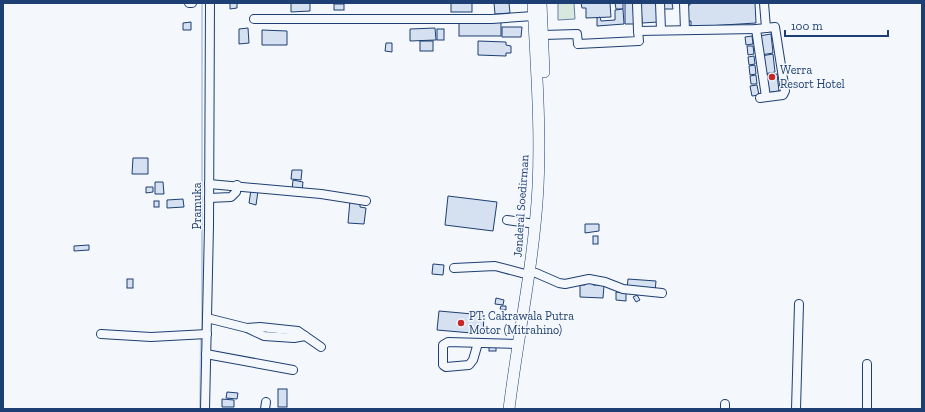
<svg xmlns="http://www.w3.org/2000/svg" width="925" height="412" font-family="'Zilla Slab',serif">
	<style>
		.green { fill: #d7e8df; stroke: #687fa3 }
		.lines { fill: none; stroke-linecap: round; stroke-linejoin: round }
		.stream { stroke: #bed0e5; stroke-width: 2 }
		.building { fill: #d5e0f0; stroke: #1d3f73 }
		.minor-casing { stroke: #1d3f73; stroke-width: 10 }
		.highway-casing { stroke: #1d3f73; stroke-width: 12 }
		.minor { stroke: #f4f7fb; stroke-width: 8 }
		.highway { stroke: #f4f7fb; stroke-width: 11 }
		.poi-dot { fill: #c62828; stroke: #f4f7fb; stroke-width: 1.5 }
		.labels { text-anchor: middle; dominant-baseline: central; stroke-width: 3; stroke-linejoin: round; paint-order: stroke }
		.poi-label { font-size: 12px; fill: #1d3f73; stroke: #f4f7fb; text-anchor: start }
		.street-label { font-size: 12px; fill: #1d3f73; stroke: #f4f7fb }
	</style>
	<rect width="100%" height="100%" fill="#f4f7fb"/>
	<path class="green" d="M558,3H574L575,19L558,20Z"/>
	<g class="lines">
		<g class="stream">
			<path d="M202,332V3"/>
			<path d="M200,409L201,336"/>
		</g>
	</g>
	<g class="building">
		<path d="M230,3H237V8L230,9Z"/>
		<path d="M291,3H310V11L291,12Z"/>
		<rect x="451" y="3" width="21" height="9"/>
		<path d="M494,3H509L510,13L495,14Z"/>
		<path d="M581,3H610L611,17L586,18V8H582Z"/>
		<path d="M615,3H623V9H616Z"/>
		<path d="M625,3H633L634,24H625Z"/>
		<path d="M641,3H657L658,22L642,23Z"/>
		<path d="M663,3H672L673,9H663Z"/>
		<path d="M690,3H755L756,23L691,27V21H686L685,6L690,5Z"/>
		<rect x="334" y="4" width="10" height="6"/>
		<path d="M623,9L624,24L597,26V18L600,17L601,21L615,20V10Z"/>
		<path d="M191,22V30H183V23Z"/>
		<rect x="459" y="22" width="42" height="14"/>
		<path d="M502,27H522L521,37H502Z"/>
		<path d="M248,28L249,43L239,44V29Z"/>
		<path d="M435,28L436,40L410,41V29Z"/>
		<rect x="437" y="29" width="7" height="11"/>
		<path d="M262,30L287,31V45H262Z"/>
		<path d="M771,34L773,53L761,55L759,36Z"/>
		<path d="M752,36L753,44L746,45L745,37Z"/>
		<rect x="420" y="41" width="13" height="10"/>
		<path d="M478,41L506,42V45L511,46V53H506V56L478,55Z"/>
		<path d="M386,43H392V52L385,51Z"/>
		<path d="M747,46H753L754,54L748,55Z"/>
		<path d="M773,54L775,72L764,74L761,56Z"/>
		<path d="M754,56L755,64L749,65L748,57Z"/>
		<path d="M755,65L756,74L750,75L749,66Z"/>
		<path d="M777,74L779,91L766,93L764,75Z"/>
		<path d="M756,75L757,84H751L750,76Z"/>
		<path d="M757,85L759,95L752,96L750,86Z"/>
		<path d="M133,158H148V174H132Z"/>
		<path d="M292,170H302L301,180L291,179Z"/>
		<path d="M293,180L303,182L302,192L292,190Z"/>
		<path d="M155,182H163L164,194H155Z"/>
		<path d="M146,187H153V192L146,193Z"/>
		<path d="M251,190L258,191L256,205L249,203Z"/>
		<path d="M448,196L497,202L493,231L445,225Z"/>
		<path d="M183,199L184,207L167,208V200Z"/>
		<path d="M350,200L360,201V207L366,208L364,224L348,223Z"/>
		<rect x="154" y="201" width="5" height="6"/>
		<path d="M585,224H599V231L585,233Z"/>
		<rect x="593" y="236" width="5" height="8"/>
		<path d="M89,245V250L74,251V246Z"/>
		<path d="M433,264L444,265L443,275L432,274Z"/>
		<rect x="127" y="279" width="6" height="9"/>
		<path d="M628,279L656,281L655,292L627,289Z"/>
		<path d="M585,281L593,282V285H604L603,298L580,297V285H585Z"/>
		<path d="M616,292L626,293V301L616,300Z"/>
		<path d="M637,295L640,300L636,302L633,297Z"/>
		<path d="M496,298L504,300L503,305L495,304Z"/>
		<path d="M501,306H506V310L500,309Z"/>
		<path d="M439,311L484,315L483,334L437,330Z"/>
		<rect x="489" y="346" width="7" height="5"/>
		<rect x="278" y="389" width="9" height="18"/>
		<path d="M227,392L238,393L237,399L226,398Z"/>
		<path d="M222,399L234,400V407H222Z"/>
	</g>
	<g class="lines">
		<g class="minor-casing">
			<g id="minor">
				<path d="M189,3H192"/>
				<path d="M637,3L638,31"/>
				<path d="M660,3L661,30"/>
				<path d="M684,3L685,30"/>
				<path d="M764,3L766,28"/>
				<path d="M254,19H492L533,16"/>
				<path d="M756,29L766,97"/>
				<path d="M543,35L577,34L578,44L639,41L638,31L756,29L775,27L785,91L783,95L760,98"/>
				<path d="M209,184L321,194L366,201"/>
				<path d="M209,198L231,197L236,192L237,185"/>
				<path d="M507,220L535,224"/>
				<path d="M454,268L495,266L529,275"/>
				<path d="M536,273L559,283L565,284L589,279L605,282L623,289L662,293"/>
				<path d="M207,318L247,328L264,336L294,338L305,336"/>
				<path d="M247,328L260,327L298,331L321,347"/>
				<path d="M101,334L151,337L207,334"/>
				<path d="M478,343L473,360L469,365L446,367L443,365V345L448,342L518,344"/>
				<path d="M206,354L293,370"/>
				<path d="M205,409L209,226L210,3"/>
				<path d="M265,409L266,402"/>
				<path d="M725,409V404"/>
				<path d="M796,409L799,304"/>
				<path d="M867,409V364"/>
			</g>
		</g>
		<g class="highway-casing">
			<g id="highway">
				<path d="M541,3L544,72"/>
				<path d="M509,409C518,335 534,262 538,187C541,126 536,64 533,3"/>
			</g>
		</g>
		<use href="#minor" class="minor"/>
		<use href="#highway" class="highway"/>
	</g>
	<g class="poi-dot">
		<circle cx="772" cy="77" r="4"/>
		<circle cx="461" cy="323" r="4"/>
	</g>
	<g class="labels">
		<g class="poi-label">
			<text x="780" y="70">Werra<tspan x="780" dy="14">Resort Hotel</tspan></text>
			<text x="469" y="316">PT. Cakrawala Putra<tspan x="469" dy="14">Motor (Mitrahino)</tspan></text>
		</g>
		<g class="street-label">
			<text transform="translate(197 206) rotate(-90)">Pramuka</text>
			<text transform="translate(521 206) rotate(-86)">Jenderal Soedirman</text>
		</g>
	</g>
	<rect width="925" height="412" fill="none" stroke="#1d3f73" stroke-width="8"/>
	<path d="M785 30v6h103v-6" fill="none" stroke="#1d3f73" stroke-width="2"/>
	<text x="791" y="30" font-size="12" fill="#1d3f73" stroke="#f4f7fb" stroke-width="3" paint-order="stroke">100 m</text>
</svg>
